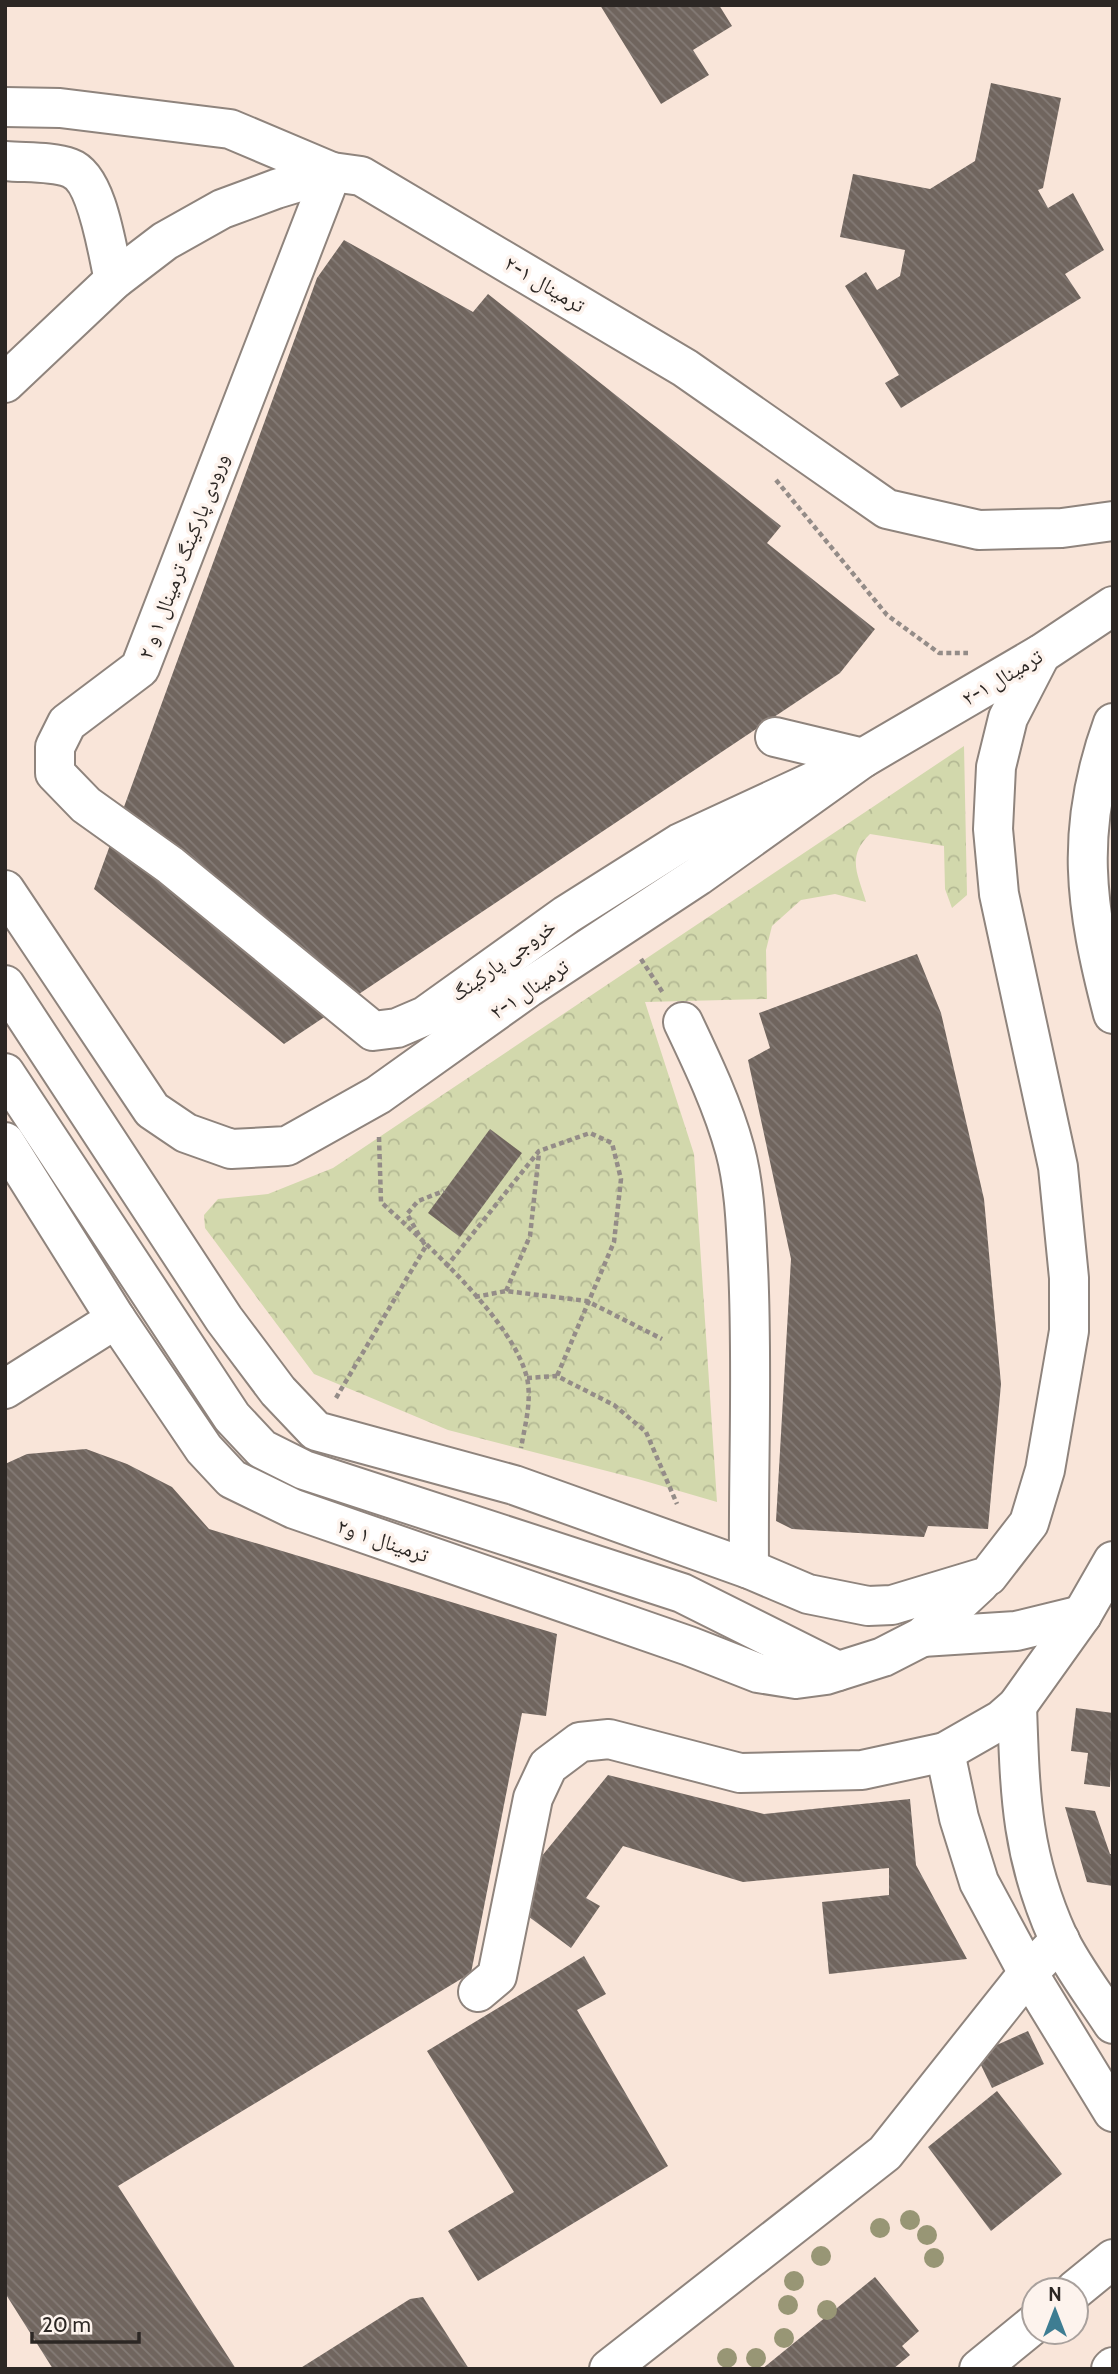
<svg xmlns="http://www.w3.org/2000/svg" width="1118" height="2374" font-family="Cabin,'Noto Naskh Arabic',sans-serif">
	<style>
		.built { fill: #f9e5d9; fill-rule: evenodd }
		.forest { fill: url(#forest-crowns) }
		.building { fill: url(#building-back-hatch) }
		.lines { fill: none; stroke-linecap: round; stroke-linejoin: round }
		.minor-casing { stroke: #8f847d; stroke-width: 42 }
		.major-casing { stroke: #8f847d; stroke-width: 42 }
		.path { stroke: #948c88; stroke-width: 4.5; stroke-dasharray: 5 3.5; stroke-linecap: butt }
		.minor { stroke: #fff; stroke-width: 38 }
		.major { stroke: #fff; stroke-width: 38 }
		.tree { fill: #989675 }
		.labels { text-anchor: middle; dominant-baseline: central; stroke-width: 7; stroke-linejoin: round; paint-order: stroke }
		.street-label { font-size: 21px; fill: #2c2724; stroke: #fdf3ed }
	</style>
	<defs>
		<pattern id="forest-crowns" width="20" height="18" patternUnits="userSpaceOnUse" patternTransform="scale(1.75)"><rect width="20" height="18" fill="#d2d8ac"/><path d="M2 6a3 3 0 1 1 6 0M12 15a3 3 0 1 1 6 0" fill="none" stroke="#b4b994"/></pattern>
		<pattern id="building-back-hatch" width="6" height="6" patternUnits="userSpaceOnUse" patternTransform="scale(1.75)"><rect width="6" height="6" fill="#70655e"/><path d="M-1 5l2 2M0 0l6 6M5-1l2 2" fill="none" stroke="#847b76"/></pattern>
	</defs>
	<rect width="100%" height="100%" fill="#fdf3ed"/>
	<path class="built" d="M5,5H1113V2369H5ZM1034,2290H1076V2332H1034Z"/>
	<path class="forest" d="M964,746L967,895L952,908L945,889L944,846L870,834C846,857 858,874 866,902L835,894L801,900L772,926L766,950L767,999L645,1002L694,1154L717,1502L638,1479L448,1430L314,1374L205,1228L204,1215L218,1199L268,1194L333,1168Z"/>
	<g class="building">
		<path d="M600,5H719L732,26L693,50L709,75L661,104Z"/>
		<path d="M991,83L1061,98L1043,188L1038,190L1048,208L1073,193L1104,250L1065,274L1081,298L901,408L885,383L899,375L845,286L866,272L877,290L900,276L905,250L840,237L853,174L930,189L975,161Z"/>
		<path d="M344,240L473,312L488,294L781,526L767,543L875,629L840,673L284,1044L94,889L317,278Z"/>
		<path d="M917,954L941,1013L984,1199L1001,1384L988,1529L928,1526L924,1537L792,1529L776,1521L791,1259L748,1060L770,1048L759,1013Z"/>
		<path d="M490,1129L522,1153L460,1237L428,1213Z"/>
		<path d="M86,1449L127,1464L172,1487L209,1529L557,1634L546,1716L522,1713L471,1973L118,2186L236,2369H53L5,2293V1464L27,1454Z"/>
		<path d="M1076,1708L1113,1713L1110,1787L1084,1784L1088,1753L1071,1751Z"/>
		<path d="M608,1775L764,1814L910,1799L916,1865L967,1959L829,1974L822,1902L889,1895V1868L743,1882L623,1846L586,1898L600,1906L571,1948L517,1908L537,1862Z"/>
		<path d="M1065,1807L1095,1811L1110,1854H1113V1886L1087,1882Z"/>
		<path d="M584,1956L606,1994L577,2010L668,2166L478,2281L448,2231L514,2192L427,2051Z"/>
		<path d="M1028,2031L1044,2064L992,2088L980,2063L990,2048Z"/>
		<path d="M997,2091L1062,2174L991,2231L928,2147Z"/>
		<path d="M875,2277L919,2331L902,2346L910,2355L893,2369H762Z"/>
		<path d="M423,2297L469,2369H299L410,2299Z"/>
	</g>
	<g class="lines">
		<g class="minor-casing">
			<g id="minor">
				<path d="M5,107L60,108L230,129L332,172L140,668L67,723L55,747V773L86,805L170,865L373,1031L397,1028L425,1016L566,915L680,843L814,781"/>
				<path d="M5,161C25,163 51,161 70,168C98,178 107,251 114,280"/>
				<path d="M1113,723C1074,830 1085,907 1113,1014"/>
				<path d="M775,737L863,758"/>
				<path d="M5,985L224,1319L278,1391L316,1431L514,1485L749,1569L808,1594L868,1606L892,1605L988,1576L1029,1523L1045,1470L1069,1331V1278L1058,1167L999,894L993,829L996,767L1008,718L1041,654"/>
				<path d="M683,1022C703,1064 723,1106 735,1150C745,1187 746,1229 748,1266C753,1367 748,1468 749,1569"/>
				<path d="M5,1073L232,1417L262,1449L304,1470L682,1593L838,1671"/>
				<path d="M5,1142L116,1319L204,1449L232,1479L294,1509L689,1646L758,1673L796,1679L826,1675L883,1657L922,1637L980,1583"/>
				<path d="M5,1389L116,1319"/>
				<path d="M922,1637L1016,1631L1082,1615"/>
				<path d="M1017,1706C1020,1794 1021,1855 1058,1937C1072,1967 1095,1996 1113,2024"/>
				<path d="M945,1752L959,1818L979,1882L1028,1973L1113,2112"/>
				<path d="M478,1992L497,1976L533,1798L548,1766L580,1742L609,1739L740,1773L862,1770L945,1752L1001,1720L1017,1706L1082,1615L1113,1561"/>
				<path d="M1075,2290L1113,2259"/>
				<path d="M609,2369L885,2153L1028,1973L1060,1940"/>
				<path d="M979,2369L1034,2324"/>
				<path d="M1111,2369L1113,2367"/>
			</g>
		</g>
		<g class="major-casing">
			<g id="major">
				<path d="M5,383L114,280L165,241L222,209L276,189L332,172L361,176L685,368L887,509L979,530L1062,528L1113,521"/>
				<path d="M5,890L152,1110L186,1133L231,1149L287,1146L378,1095L528,988L698,876L863,758L1041,654L1113,606"/>
			</g>
		</g>
		<g class="path">
			<path d="M776,480L887,615L939,653H968"/>
			<path d="M641,959L663,993"/>
			<path d="M379,1137L381,1202C425,1243 513,1320 527,1378C532,1401 525,1425 521,1448"/>
			<path d="M419,1235L407,1214L418,1201L444,1191"/>
			<path d="M446,1267L539,1151L590,1133L612,1143L621,1179L614,1242L557,1376"/>
			<path d="M506,1291L530,1236L539,1153"/>
			<path d="M475,1297L506,1291L587,1301L662,1339"/>
			<path d="M527,1378L557,1376L614,1405L646,1432L677,1504"/>
			<path d="M336,1398L426,1246L423,1242"/>
		</g>
		<use href="#minor" class="minor"/>
		<use href="#major" class="major"/>
	</g>
	<g class="tree">
		<circle cx="910" cy="2220" r="10"/>
		<circle cx="880" cy="2228" r="10"/>
		<circle cx="927" cy="2235" r="10"/>
		<circle cx="821" cy="2256" r="10"/>
		<circle cx="934" cy="2258" r="10"/>
		<circle cx="794" cy="2281" r="10"/>
		<circle cx="788" cy="2305" r="10"/>
		<circle cx="827" cy="2310" r="10"/>
		<circle cx="784" cy="2338" r="10"/>
		<circle cx="727" cy="2358" r="10"/>
		<circle cx="756" cy="2358" r="10"/>
	</g>
	<g class="labels">
		<g class="street-label">
			<text transform="translate(545 284) rotate(31)">ترمینال ۱-۲</text>
			<text transform="translate(183 556) rotate(-69)">ورودی پارکینگ ترمینال ۱ و ۲</text>
			<text transform="translate(1002 677) rotate(-31)">ترمینال ۱-۲</text>
			<text transform="translate(503 960) rotate(-36)">خروجی پارکینگ</text>
			<text transform="translate(529 989) rotate(-34)">ترمینال ۱-۲</text>
			<text transform="translate(383 1540) rotate(19)">ترمینال ۱ و۲</text>
		</g>
	</g>
	<rect width="1118" height="2374" fill="none" stroke="#2c2724" stroke-width="14"/>
	<g transform="translate(1055 2311)"><circle r="33" fill="#fdf3ed" stroke="#a9a19d" stroke-width="2"/>
	<path d="M0-5L12 26L0 18L-12 26Z" fill="#3e7d92"/>
	<text y="-10" font-size="19" font-weight="bold" text-anchor="middle" fill="#2c2724">N</text>
	</g>
	<path d="M32 2332v10h107v-10" fill="none" stroke="#2c2724" stroke-width="3.5"/>
	<text x="42" y="2332" font-size="21" fill="#2c2724" stroke="#fdf3ed" stroke-width="5" paint-order="stroke">20 m</text>
</svg>
